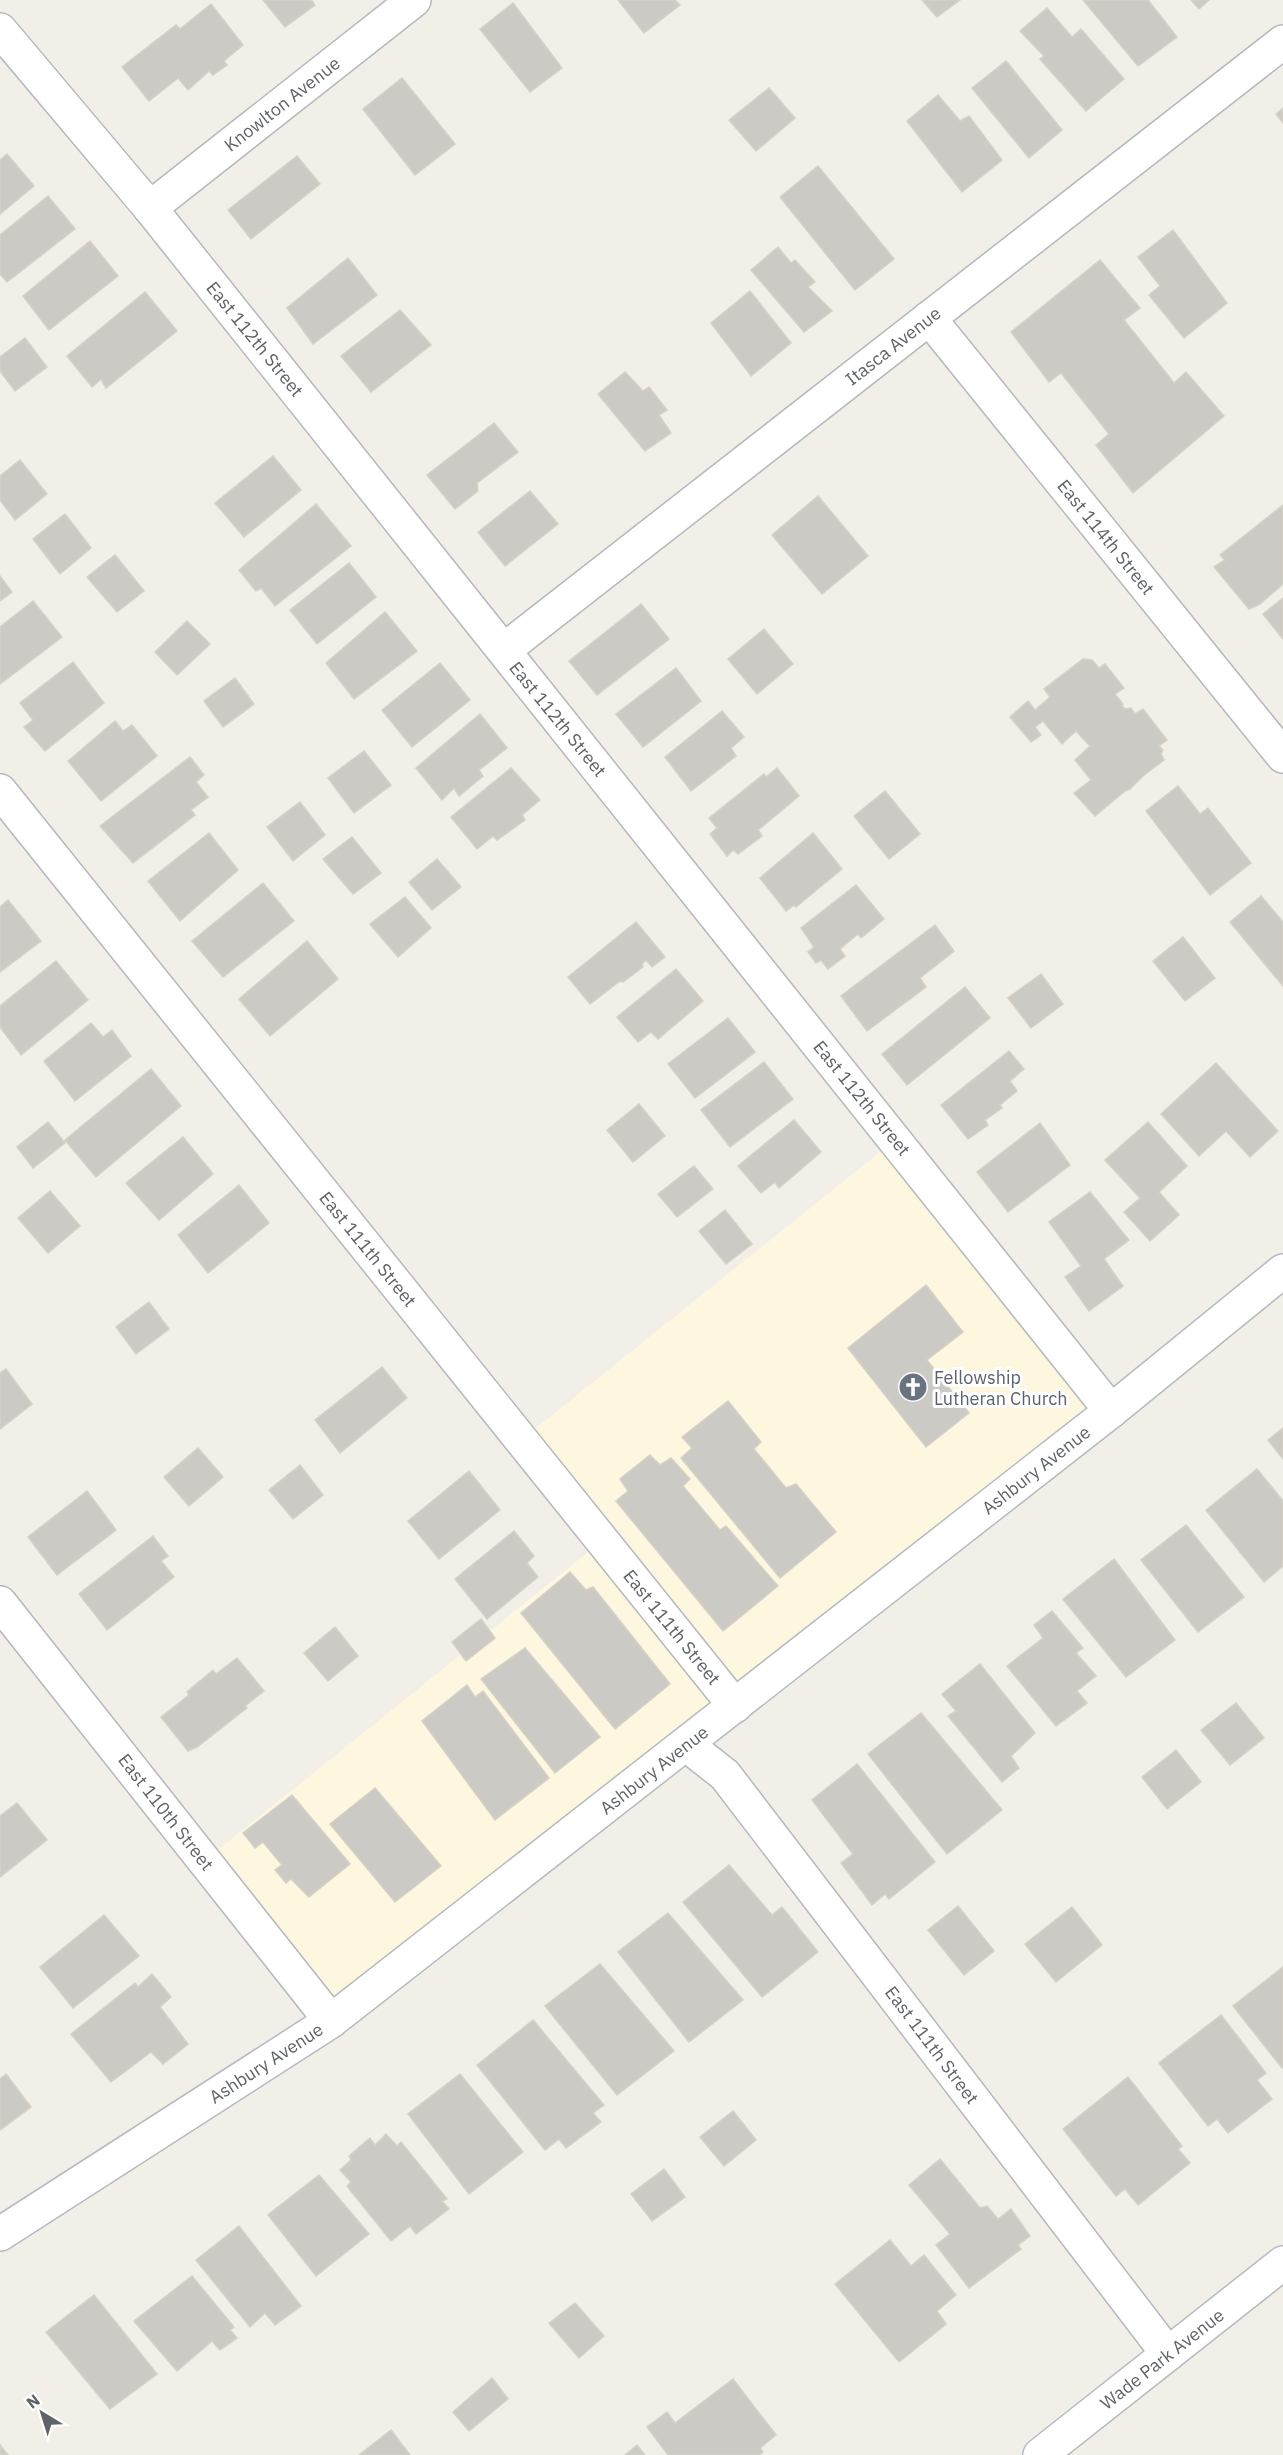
<svg xmlns="http://www.w3.org/2000/svg" width="1283" height="2455" font-family="'IBM Plex Sans',sans-serif">
	<style>
		.commercial { fill: #fef7e0 }
		.building { fill: #cccac5; stroke: #d6d1c6; stroke-width: 1.5 }
		.lines { fill: none; stroke-linecap: round; stroke-linejoin: round }
		.street-casing { stroke: #b5b8bc; stroke-width: 36 }
		.secondary-casing { stroke: #b6babf; stroke-width: 36 }
		.street { stroke: #fff; stroke-width: 33 }
		.secondary { stroke: #fff; stroke-width: 33 }
		.labels { text-anchor: middle; dominant-baseline: central; stroke-width: 6; stroke-linejoin: round; paint-order: stroke }
		.street-label { font-size: 18px; fill: #5f6368; stroke: #fff }
		.worship-label { font-size: 18px; fill: #5b616d; stroke: #fff; text-anchor: start }
	</style>
	<rect width="100%" height="100%" fill="#f1efe8"/>
	<path class="commercial" d="M895,1140L1111,1411L331,2021L204,1861L602,1541L521,1440Z"/>
	<g class="building">
		<path d="M263,0H311L315,5L285,27Z"/>
		<path d="M618,0H675L680,5L644,33Z"/>
		<path d="M922,0H960L937,17Z"/>
		<path d="M1083,0H1148L1177,37L1138,66Z"/>
		<path d="M1191,0H1209L1199,9Z"/>
		<path d="M513,3L562,68L530,92L480,29Z"/>
		<path d="M211,4L243,45L224,61L227,65L213,75L209,71L188,90L178,78L149,101L122,67L176,25L180,29Z"/>
		<path d="M1047,8L1072,37L1081,29L1124,79L1086,111L1040,59L1044,56L1020,31Z"/>
		<path d="M1006,61L1062,130L1029,158L972,88Z"/>
		<path d="M402,78L455,144L415,175L363,109Z"/>
		<path d="M769,88L795,118L756,151L729,120Z"/>
		<path d="M938,95L960,121L969,116L1002,160L962,192L907,121Z"/>
		<path d="M1283,108V123L1276,114Z"/>
		<path d="M7,154L34,186L0,214V160Z"/>
		<path d="M297,156L320,184L251,239L228,210Z"/>
		<path d="M818,166L894,259L855,290L780,197Z"/>
		<path d="M48,196L75,229L7,282L0,274V235Z"/>
		<path d="M1173,230L1227,303L1184,338L1149,295L1160,286L1138,257Z"/>
		<path d="M90,241L118,276L49,330L23,296Z"/>
		<path d="M778,247L791,263L795,260L815,282L808,287L832,311L804,332L751,270Z"/>
		<path d="M348,258L377,295L313,344L287,308Z"/>
		<path d="M1100,260L1140,308L1124,320L1174,383L1186,372L1224,416L1133,493L1096,445L1109,434L1061,373L1049,382L1011,332Z"/>
		<path d="M750,291L791,343L751,376L711,323Z"/>
		<path d="M145,292L177,331L106,388L101,379L92,387L67,356Z"/>
		<path d="M400,310L431,345L371,392L341,356Z"/>
		<path d="M25,338L47,367L15,391L0,371V357Z"/>
		<path d="M625,372L643,391L649,387L667,410L659,415L671,433L645,451L598,394Z"/>
		<path d="M494,423L518,452L477,483L478,491L455,509L427,475Z"/>
		<path d="M273,456L301,490L244,537L215,503Z"/>
		<path d="M20,460L47,494L15,520L0,500V476Z"/>
		<path d="M530,491L558,524L505,566L478,532Z"/>
		<path d="M818,496L868,556L822,594L772,535Z"/>
		<path d="M316,504L351,546L275,606L261,588L256,591L239,570Z"/>
		<path d="M1283,505V584L1260,604L1249,609L1214,567L1225,560L1220,555Z"/>
		<path d="M65,514L91,548L60,574L33,539Z"/>
		<path d="M115,555L144,591L117,612L87,577Z"/>
		<path d="M349,563L376,597L317,644L290,610Z"/>
		<path d="M0,576L12,592L0,601Z"/>
		<path d="M1283,598V639L1263,614Z"/>
		<path d="M33,601L62,637L0,684V627Z"/>
		<path d="M641,604L669,639L597,695L569,661Z"/>
		<path d="M385,612L417,651L354,699L326,663Z"/>
		<path d="M187,621L210,644L177,675L155,652Z"/>
		<path d="M764,629L793,664L757,694L728,659Z"/>
		<path d="M1083,659L1092,660L1099,668L1105,664L1124,688L1115,694L1123,704L1122,706L1125,709L1131,708L1135,714L1143,709L1167,740L1159,746L1163,750L1161,754L1164,760L1143,776L1130,789L1125,791L1095,816L1074,793L1091,780L1075,760L1090,746L1076,731L1062,744L1043,721L1035,727L1041,735L1031,742L1010,717L1028,701L1035,710L1050,697L1044,689Z"/>
		<path d="M73,662L104,703L45,751L24,727L33,720L20,703Z"/>
		<path d="M440,663L470,700L412,747L382,710Z"/>
		<path d="M676,668L701,701L643,747L616,714Z"/>
		<path d="M235,678L254,704L223,727L204,701Z"/>
		<path d="M722,711L744,737L731,748L736,756L691,791L665,757Z"/>
		<path d="M480,714L507,748L479,770L483,776L459,796L454,788L442,800L416,768Z"/>
		<path d="M115,721L123,731L132,725L157,756L101,801L68,761Z"/>
		<path d="M364,751L391,785L354,813L328,778Z"/>
		<path d="M190,757L204,775L196,782L208,797L191,810L195,815L133,863L100,826Z"/>
		<path d="M511,768L540,800L522,815L525,820L497,840L493,836L477,849L451,817Z"/>
		<path d="M777,768L799,796L758,830L762,836L738,854L733,850L727,856L710,834L717,828L709,818L764,774L766,777Z"/>
		<path d="M1178,786L1200,814L1208,808L1251,863L1210,895L1146,811Z"/>
		<path d="M885,791L920,834L889,859L854,816Z"/>
		<path d="M300,802L325,835L293,861L267,827Z"/>
		<path d="M209,833L238,870L180,921L148,881Z"/>
		<path d="M813,833L842,869L796,907L794,905L786,911L760,878Z"/>
		<path d="M352,837L381,873L353,894L323,859Z"/>
		<path d="M437,859L461,887L432,910L409,882Z"/>
		<path d="M263,883L294,921L223,977L192,941Z"/>
		<path d="M856,885L884,919L861,938L858,934L840,949L845,956L828,969L821,960L816,963L808,952L814,947L801,928Z"/>
		<path d="M1261,896L1283,922V986L1230,922Z"/>
		<path d="M405,897L431,928L398,957L370,924Z"/>
		<path d="M8,900L41,941L0,972V907Z"/>
		<path d="M636,922L665,957L652,967L646,960L642,964L643,967L623,982L620,981L590,1004L568,977Z"/>
		<path d="M935,925L954,951L920,978L926,987L867,1031L841,996Z"/>
		<path d="M1183,937L1215,978L1185,1001L1153,961Z"/>
		<path d="M307,941L338,979L270,1036L239,999Z"/>
		<path d="M56,961L88,1000L21,1055L0,1027V1006Z"/>
		<path d="M676,969L703,1001L658,1039L651,1032L638,1042L617,1017Z"/>
		<path d="M1041,974L1063,1004L1031,1028L1008,998Z"/>
		<path d="M965,987L990,1018L907,1085L882,1054Z"/>
		<path d="M728,1018L755,1052L695,1098L668,1064Z"/>
		<path d="M91,1023L103,1037L112,1030L131,1056L75,1101L44,1061Z"/>
		<path d="M1009,1051L1024,1069L1010,1081L1017,1091L1000,1105L1002,1108L985,1120L988,1125L968,1139L941,1105Z"/>
		<path d="M764,1062L793,1099L730,1147L701,1110Z"/>
		<path d="M1216,1063L1278,1131L1250,1157L1226,1131L1199,1156L1161,1114Z"/>
		<path d="M151,1069L181,1106L96,1177L65,1140Z"/>
		<path d="M639,1104L665,1136L633,1162L607,1130Z"/>
		<path d="M794,1120L821,1152L779,1188L775,1182L761,1193L738,1166Z"/>
		<path d="M48,1122L65,1143L33,1168L17,1147Z"/>
		<path d="M1148,1122L1187,1166L1159,1192L1179,1215L1150,1241L1124,1212L1140,1198L1105,1160Z"/>
		<path d="M1040,1123L1070,1165L1008,1212L977,1172Z"/>
		<path d="M183,1137L213,1174L159,1220L126,1183Z"/>
		<path d="M694,1166L713,1189L677,1217L658,1194Z"/>
		<path d="M239,1185L269,1223L208,1273L178,1235Z"/>
		<path d="M50,1191L80,1226L48,1253L18,1218Z"/>
		<path d="M1090,1192L1129,1240L1104,1259L1123,1286L1089,1311L1065,1277L1081,1266L1049,1222Z"/>
		<path d="M725,1210L752,1244L726,1264L699,1231Z"/>
		<path d="M926,1285L963,1332L927,1360L969,1413L926,1447L848,1348Z"/>
		<path d="M149,1302L169,1329L136,1354L116,1327Z"/>
		<path d="M382,1367L407,1398L340,1453L315,1420Z"/>
		<path d="M6,1369L32,1404L0,1429V1373Z"/>
		<path d="M728,1401L761,1442L754,1449L786,1488L796,1484L836,1532L780,1578L681,1458L692,1448L682,1437Z"/>
		<path d="M1283,1428V1459L1268,1440Z"/>
		<path d="M198,1448L223,1477L189,1506L164,1477Z"/>
		<path d="M650,1455L660,1465L671,1458L690,1479L683,1486L720,1530L726,1526L778,1586L723,1631L616,1501L628,1491L620,1479Z"/>
		<path d="M300,1465L323,1495L293,1519L269,1490Z"/>
		<path d="M1257,1469L1283,1501V1566L1264,1582L1206,1510Z"/>
		<path d="M469,1471L500,1510L439,1559L408,1521Z"/>
		<path d="M87,1491L116,1530L57,1575L28,1537Z"/>
		<path d="M1186,1525L1244,1597L1198,1632L1141,1560Z"/>
		<path d="M514,1531L534,1556L527,1563L538,1577L487,1619L455,1579Z"/>
		<path d="M153,1536L168,1556L161,1561L174,1577L107,1630L79,1594Z"/>
		<path d="M1114,1559L1175,1640L1126,1677L1063,1599Z"/>
		<path d="M570,1572L586,1590L593,1587L670,1684L615,1729L521,1613Z"/>
		<path d="M1052,1611L1083,1648L1076,1653L1096,1676L1077,1691L1087,1703L1056,1726L1007,1666L1043,1638L1034,1625Z"/>
		<path d="M481,1619L495,1638L466,1661L452,1642Z"/>
		<path d="M335,1627L358,1656L328,1681L304,1653Z"/>
		<path d="M525,1648L600,1737L555,1773L481,1679Z"/>
		<path d="M237,1658L264,1691L245,1706L247,1708L197,1747L188,1751L161,1717L189,1695L187,1692L213,1670L216,1674Z"/>
		<path d="M980,1664L1035,1733L1011,1756L1019,1768L1002,1782L948,1716L956,1711L942,1694Z"/>
		<path d="M467,1685L475,1697L483,1691L549,1778L495,1820L422,1721Z"/>
		<path d="M1236,1703L1264,1738L1230,1765L1201,1730Z"/>
		<path d="M921,1713L1002,1810L947,1854L868,1754Z"/>
		<path d="M1176,1750L1201,1782L1167,1809L1142,1777Z"/>
		<path d="M857,1764L935,1862L889,1899L885,1894L872,1905L841,1863L853,1854L812,1800Z"/>
		<path d="M375,1788L441,1866L395,1902L330,1824Z"/>
		<path d="M292,1795L350,1864L309,1897L291,1879L286,1883L275,1870L282,1865L263,1842L255,1848L243,1833Z"/>
		<path d="M17,1803L47,1840L0,1877V1816Z"/>
		<path d="M729,1865L772,1915L782,1907L818,1952L762,1997L683,1902Z"/>
		<path d="M958,1906L994,1951L964,1975L928,1930Z"/>
		<path d="M1072,1907L1102,1945L1056,1982L1025,1944Z"/>
		<path d="M668,1913L743,2000L689,2042L618,1952Z"/>
		<path d="M104,1915L139,1956L73,2008L40,1967Z"/>
		<path d="M600,1964L674,2051L617,2095L545,2006Z"/>
		<path d="M1283,1967V2067L1282,2068L1233,2006Z"/>
		<path d="M152,1974L171,1997L160,2007L188,2044L163,2064L151,2052L111,2082L71,2034L135,1983L138,1987Z"/>
		<path d="M1221,2015L1266,2073L1257,2080L1272,2099L1228,2133L1217,2119L1208,2126L1159,2063Z"/>
		<path d="M533,2020L604,2105L593,2113L601,2122L566,2148L559,2139L545,2150L477,2065Z"/>
		<path d="M6,2074L31,2107L0,2130V2079Z"/>
		<path d="M460,2074L523,2152L469,2194L408,2114Z"/>
		<path d="M1128,2077L1182,2146L1178,2149L1190,2163L1138,2205L1125,2189L1116,2196L1063,2129Z"/>
		<path d="M733,2111L756,2140L724,2166L700,2137Z"/>
		<path d="M386,2134L397,2146L401,2142L447,2199L442,2201L449,2209L416,2234L410,2226L391,2241L347,2186L351,2182L340,2170L351,2160L349,2156L370,2138L375,2145Z"/>
		<path d="M940,2159L980,2208L987,2206L998,2219L1011,2209L1030,2236L1018,2245L1021,2249L969,2288L936,2245L950,2234L909,2185Z"/>
		<path d="M664,2169L685,2197L652,2221L631,2194Z"/>
		<path d="M319,2175L369,2234L316,2276L268,2215Z"/>
		<path d="M239,2226L301,2306L275,2325L265,2313L250,2327L196,2260Z"/>
		<path d="M890,2240L911,2266L924,2255L956,2295L937,2311L946,2324L899,2362L835,2284Z"/>
		<path d="M192,2276L234,2327L230,2330L237,2338L220,2350L212,2341L177,2371L134,2321Z"/>
		<path d="M94,2295L157,2374L110,2409L46,2332Z"/>
		<path d="M575,2303L604,2336L579,2358L549,2323Z"/>
		<path d="M492,2378L508,2399L469,2431L453,2412Z"/>
		<path d="M733,2379L776,2435L760,2448L763,2452L759,2455H668L647,2427L667,2412L675,2423Z"/>
		<path d="M391,2430L410,2455H359Z"/>
		<path d="M0,2445L8,2455H0Z"/>
		<path d="M637,2445L645,2455H625Z"/>
	</g>
	<g class="lines">
		<g class="street-casing">
			<g id="street">
				<path d="M0,30L150,208L1111,1411"/>
				<path d="M150,208L414,0"/>
				<path d="M929,318L1283,756"/>
				<path d="M504,650L1283,42"/>
				<path d="M0,791L735,1706"/>
				<path d="M0,1603L331,2021"/>
				<path d="M687,1745L725,1775L1168,2354"/>
			</g>
		</g>
		<g class="secondary-casing">
			<g id="secondary">
				<path d="M0,2234L331,2021L1111,1411L1283,1271"/>
				<path d="M1040,2455L1283,2263"/>
			</g>
		</g>
		<use href="#street" class="street"/>
		<use href="#secondary" class="secondary"/>
	</g>
	<defs>
		<g id="church-disc" transform="scale(1.5)"><circle r="9.5" fill="#6b7280" stroke="#fff"/><path d="M-1.2-6h2.4v3.5h3.3v2.4h-3.3V6h-2.4V-.1h-3.3v-2.4h3.3Z" fill="#fff"/></g>
	</defs>
	<g fill-rule="evenodd">
		<use href="#church-disc" x="913" y="1387"/>
	</g>
	<g class="labels">
		<g class="street-label">
			<text transform="translate(282 104) rotate(-38)">Knowlton Avenue</text>
			<text transform="translate(255 339) rotate(51)">East 112th Street</text>
			<text transform="translate(893 346) rotate(-38)">Itasca Avenue</text>
			<text transform="translate(1106 537) rotate(51)">East 114th Street</text>
			<text transform="translate(558 719) rotate(51)">East 112th Street</text>
			<text transform="translate(862 1098) rotate(51)">East 112th Street</text>
			<text transform="translate(368 1249) rotate(51)">East 111th Street</text>
			<text transform="translate(1036 1470) rotate(-38)">Ashbury Avenue</text>
			<text transform="translate(672 1627) rotate(51)">East 111th Street</text>
			<text transform="translate(654 1770) rotate(-38)">Ashbury Avenue</text>
			<text transform="translate(166 1812) rotate(52)">East 110th Street</text>
			<text transform="translate(932 2045) rotate(53)">East 111th Street</text>
			<text transform="translate(266 2063) rotate(-33)">Ashbury Avenue</text>
			<text transform="translate(1162 2359) rotate(-38)">Wade Park Avenue</text>
		</g>
		<g class="worship-label">
			<text x="934" y="1377">Fellowship<tspan x="934" dy="21">Lutheran Church</tspan></text>
		</g>
	</g>
	<g transform="translate(42 2413) rotate(322)" stroke="#ffffff" stroke-width="4.5" paint-order="stroke">
	<path d="M0-4.5L10 22L0 15L-10 22Z" fill="#5f6368"/>
	<text y="-9" font-size="16" font-weight="bold" text-anchor="middle" fill="#5f6368">N</text>
	</g>
</svg>
